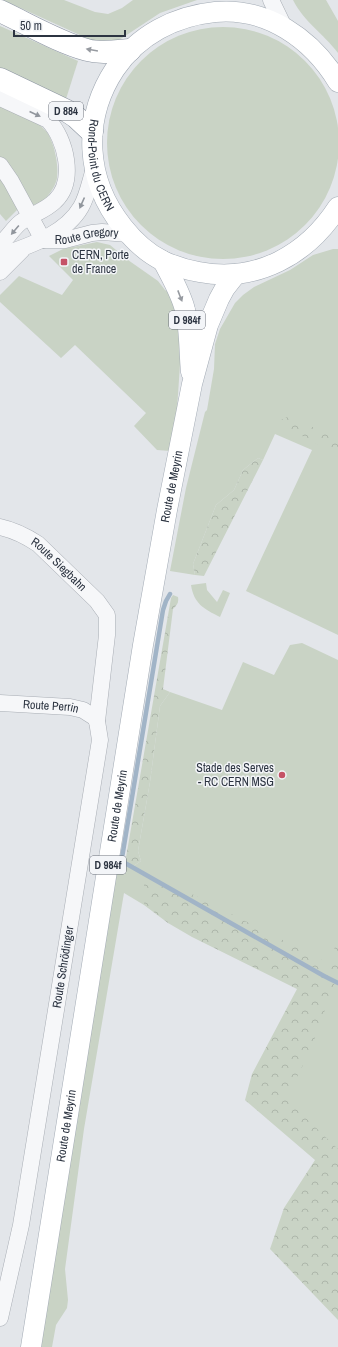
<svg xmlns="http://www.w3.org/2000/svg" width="338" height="1347" font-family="'Archivo Narrow',sans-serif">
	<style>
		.green { fill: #c9d3c5 }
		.forest { fill: url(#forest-crowns) }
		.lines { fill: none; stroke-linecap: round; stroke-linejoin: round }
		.stream { stroke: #a1b4c7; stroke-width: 4.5 }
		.minor-casing { stroke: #a8adb4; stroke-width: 17 }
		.major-casing { stroke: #a3abb5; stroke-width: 21 }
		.highway-casing { stroke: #8b94a0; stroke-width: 23 }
		.minor { stroke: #f6f7f9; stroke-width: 16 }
		.major { stroke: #fff; stroke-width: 20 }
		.highway { stroke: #fff; stroke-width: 22 }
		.oneway { fill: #969aa0 }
		.oneway2 { fill: #91969d }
		.poi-dot { fill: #c55266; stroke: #f3f5f8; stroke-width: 1.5 }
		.labels { text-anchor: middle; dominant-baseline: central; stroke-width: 3; stroke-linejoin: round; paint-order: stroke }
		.shield { fill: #f3f5f8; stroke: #686e78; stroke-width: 1 }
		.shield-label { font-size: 11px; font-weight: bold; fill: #2c3441 }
		.street-label { font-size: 12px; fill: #2c3441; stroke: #f3f5f8 }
		.poi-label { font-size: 12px; fill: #2c3441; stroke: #f3f5f8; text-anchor: start }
	</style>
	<defs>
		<pattern id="forest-crowns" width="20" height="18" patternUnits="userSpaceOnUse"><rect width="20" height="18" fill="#c9d3c5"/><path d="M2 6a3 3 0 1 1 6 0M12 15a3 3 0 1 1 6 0" fill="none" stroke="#adb6aa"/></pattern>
	</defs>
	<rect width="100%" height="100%" fill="#e3e6ea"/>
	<g class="green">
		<path d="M3,0H64L95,12L108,14L122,8L133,0H197L160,13L119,40L95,44L82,36Z"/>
		<path d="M293,0H326L338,21V53C323,33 304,22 293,0Z"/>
		<path d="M0,26L78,61L66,99L0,71Z"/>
		<circle cx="223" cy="143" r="116"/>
		<path d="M0,105C15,112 35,118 46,131C54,141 59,165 57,178C56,185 50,194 45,199C41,203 35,204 31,206L0,158Z"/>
		<path d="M0,176L19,208L6,221L0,214Z"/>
		<path d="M97,242L110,245L128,260L158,281L165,290L175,297L182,331L180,365L177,409L170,451L157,450L134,426L146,413L75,345L61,358L0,302V295L19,276L62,295L73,280L49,256L63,249Z"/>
		<path d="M333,249H338V635L246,591L312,450L275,434L263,460L258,458L243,470L234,490L216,505L193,564L195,575L170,571L186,488L205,412L207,410L214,369L215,344L220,329L235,303L243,295L254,287L290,270L313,255Z"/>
		<path d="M206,583L207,590L217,602L223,590L230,593L220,617C204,609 194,604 191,585Z"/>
		<path d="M302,643L338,660V1163L272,1099L324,976L144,873V905L124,893L84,1129L65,1269L68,1300L67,1308L56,1325L52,1347H41L119,859L132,867L141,861L138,851L150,782L160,706L170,692L222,710L243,662L274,675L290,645Z"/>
	</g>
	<g class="forest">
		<path d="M292,415C306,424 321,433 338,435V455L276,422Z"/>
		<path d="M258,458L263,460L204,576L195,575L193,564L216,505L234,490L243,470Z"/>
		<path d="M173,595L178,597C179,603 177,605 173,609L163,689L170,692L160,706L150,782L138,851L141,861L132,867L125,863L171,598Z"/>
		<path d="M144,873L185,897L190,893L328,963L338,940V974L311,1049L286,1099L338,1149V1320L270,1249L284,1208L315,1160L245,1100L252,1074L297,989L192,937L168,923L144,905Z"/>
	</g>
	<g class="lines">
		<path class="stream" d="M170,594L166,601L163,610L122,858L125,863L324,976L338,983"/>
		<g class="minor-casing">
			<g id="minor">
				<path d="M271,0L284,27"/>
				<path d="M0,98L48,120C66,139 76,181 55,201C45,211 32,214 21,222C13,228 8,238 0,244"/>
				<path d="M0,165L11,181L43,240"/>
				<path id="s1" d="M43,240H65L92,233L102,232L129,234"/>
				<path d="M0,256C28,246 65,235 81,207C88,195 90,180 95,166"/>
				<path d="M0,272L22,250"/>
				<path id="s2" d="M0,527C14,530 26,536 38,544L97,601L107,615V635L97,721L100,740L21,1225L0,1318"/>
				<path id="s3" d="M0,703L70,707L83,710L94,717L97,721"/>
			</g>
		</g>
		<g class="major-casing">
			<g id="major">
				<path id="s4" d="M338,82C312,39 267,7 215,12C175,16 138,35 115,69C82,119 85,180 123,227C134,241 147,253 163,261C174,266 187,270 199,272C257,283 307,255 338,207"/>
				<path d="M163,261C171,277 181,293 185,310C190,328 189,353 191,372"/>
				<path id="s5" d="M31,1347L143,645L167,510L192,384L208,325L219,299L225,288L236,274"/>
			</g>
		</g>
		<g class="highway-casing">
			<g id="highway">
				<path d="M0,11C28,24 58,42 87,50C101,54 117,51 130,50"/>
				<path d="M0,79L67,111L76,117L92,132"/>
			</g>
		</g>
		<use href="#minor" class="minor"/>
		<use href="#major" class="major"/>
		<use href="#highway" class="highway"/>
	</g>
	<defs><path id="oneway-solid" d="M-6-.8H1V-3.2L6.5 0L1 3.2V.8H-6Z"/></defs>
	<g class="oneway">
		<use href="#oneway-solid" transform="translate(92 50) rotate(-170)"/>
		<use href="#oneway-solid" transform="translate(180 296) rotate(69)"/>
	</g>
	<g class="oneway2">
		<use href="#oneway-solid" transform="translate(35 114) rotate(25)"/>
		<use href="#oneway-solid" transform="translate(82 203) rotate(114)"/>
		<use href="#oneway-solid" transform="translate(15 230) rotate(130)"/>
	</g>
	<g class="poi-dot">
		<rect x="60" y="258" width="8" height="8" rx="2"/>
		<circle cx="282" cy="775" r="4"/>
	</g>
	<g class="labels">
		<g class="shield">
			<rect x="49" y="102" width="34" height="18" rx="3"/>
			<rect x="169" y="311" width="36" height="18" rx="3"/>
			<rect x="90" y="856" width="36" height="18" rx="3"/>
		</g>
		<g class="shield-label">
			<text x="66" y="111">D 884</text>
			<text x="187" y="320">D 984f</text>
			<text x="108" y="865">D 984f</text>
		</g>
		<g class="street-label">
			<text stroke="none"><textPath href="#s4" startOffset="370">Rond-Point du CERN</textPath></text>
			<text stroke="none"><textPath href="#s1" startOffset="44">Route Gregory</textPath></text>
			<text stroke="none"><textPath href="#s5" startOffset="872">Route de Meyrin</textPath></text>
			<text stroke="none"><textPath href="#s2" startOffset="71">Route Siegbahn</textPath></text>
			<text stroke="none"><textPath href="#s3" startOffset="51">Route Perrin</textPath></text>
			<text stroke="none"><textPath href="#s5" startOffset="548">Route de Meyrin</textPath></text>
			<text transform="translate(63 967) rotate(-81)">Route Schrödinger</text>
			<text stroke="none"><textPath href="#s5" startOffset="224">Route de Meyrin</textPath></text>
		</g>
		<g class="poi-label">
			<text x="72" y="255">CERN, Porte<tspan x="72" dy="14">de France</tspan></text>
			<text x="274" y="768" text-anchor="end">Stade des Serves<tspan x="274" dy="14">- RC CERN MSG</tspan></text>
		</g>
	</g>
	<path d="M14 30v6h111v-6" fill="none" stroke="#2c3441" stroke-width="2"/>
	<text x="20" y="30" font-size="12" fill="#2c3441" stroke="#f3f5f8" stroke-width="3" paint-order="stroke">50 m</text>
</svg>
